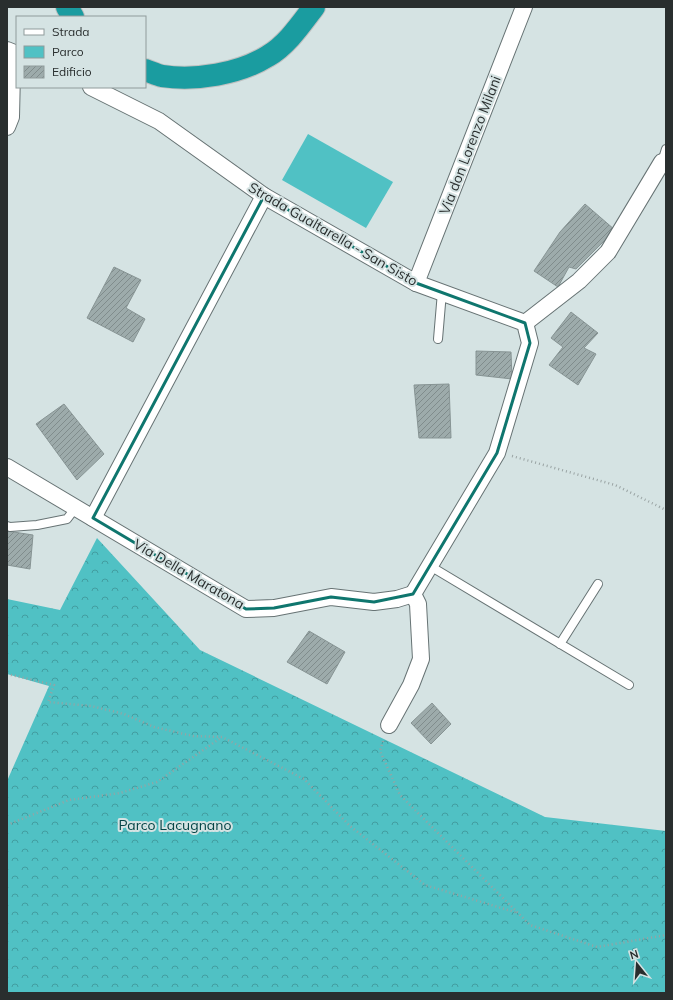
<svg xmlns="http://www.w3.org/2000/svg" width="673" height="1000" font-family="Mulish,sans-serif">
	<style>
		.forest { fill: url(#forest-crowns) }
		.green { fill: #50c1c4 }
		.building { fill: url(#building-hatch); stroke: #879494 }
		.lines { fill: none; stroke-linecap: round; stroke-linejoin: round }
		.service-casing { stroke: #677374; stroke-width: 10 }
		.minor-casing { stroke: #677374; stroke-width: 18 }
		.motorway-casing { stroke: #bfc0c0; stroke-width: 24 }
		.path { stroke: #99a3a3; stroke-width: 2.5; stroke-dasharray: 1 3; stroke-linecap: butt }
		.service { stroke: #fff; stroke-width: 8 }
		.minor { stroke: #fff; stroke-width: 16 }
		.motorway { stroke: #1a9ca0; stroke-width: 22 }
		.marked { fill: none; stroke: #0f766e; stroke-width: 3; stroke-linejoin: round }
		.labels { text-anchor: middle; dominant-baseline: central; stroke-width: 4; stroke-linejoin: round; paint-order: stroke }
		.street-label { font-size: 14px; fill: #292e2e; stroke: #d5e3e3 }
		.park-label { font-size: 14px; fill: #044446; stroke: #d5e3e3 }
	</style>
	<defs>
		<pattern id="forest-crowns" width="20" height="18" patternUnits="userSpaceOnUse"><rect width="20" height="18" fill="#50c1c4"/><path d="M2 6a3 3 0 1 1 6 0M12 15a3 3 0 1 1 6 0" fill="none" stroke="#429da0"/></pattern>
		<pattern id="building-hatch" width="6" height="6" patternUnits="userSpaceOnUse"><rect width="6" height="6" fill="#9dabab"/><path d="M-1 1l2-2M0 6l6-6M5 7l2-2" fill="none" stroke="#808c8c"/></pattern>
	</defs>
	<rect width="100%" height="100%" fill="#d5e3e3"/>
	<path class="forest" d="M97,538L200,650L545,817L666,831V993H7V781L49,686L7,674V599L60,610Z"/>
	<path class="green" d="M308,134L393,182L366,228L282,180Z"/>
	<g class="building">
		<path d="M585,204L615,230L576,269L569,267L558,287L534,271L560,232Z"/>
		<path d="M114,267L141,280L126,308L145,319L133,342L87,318Z"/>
		<path d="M571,312L598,333L584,348L596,354L578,385L549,365L563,347L551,338Z"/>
		<path d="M476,351L511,352L512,379L476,375Z"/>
		<path d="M449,384L451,438H419L414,385Z"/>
		<path d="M64,404L104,454L77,480L36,424Z"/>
		<path d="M7,531L33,535L30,569L7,565Z"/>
		<path d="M309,631L345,652L327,684L287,662Z"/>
		<path d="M432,703L451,724L431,744L411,723Z"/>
	</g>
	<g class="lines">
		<g class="service-casing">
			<g id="service">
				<path d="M662,162L666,149"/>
				<path d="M438,339L442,292"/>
				<path d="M7,526L10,527L37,525L67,519L76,507"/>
				<path d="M430,566L629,685"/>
				<path d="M560,644L598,584"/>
			</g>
		</g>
		<g class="minor-casing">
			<g id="minor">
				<path d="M7,50L17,54"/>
				<path d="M7,62L12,72L11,117L7,127"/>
				<path d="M91,87L159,121L264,196L416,283L525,323L530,343L497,453L413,594"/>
				<path d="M416,283L524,7"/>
				<path d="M525,323L579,281L608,252L662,162"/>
				<path d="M7,467L246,609L274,608L331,597L374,602L397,599L413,594"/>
				<path d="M93,518L264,196"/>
				<path d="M389,725L411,685L421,659L418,604L413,594"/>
			</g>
		</g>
		<g class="motorway-casing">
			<g id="motorway">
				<path d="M67,7L73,17"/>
				<path d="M145,70C151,72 157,75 162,76C196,81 239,74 268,56C287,45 301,24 314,7"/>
			</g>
		</g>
		<g class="path">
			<path d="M512,456L615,485L666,510"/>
			<path d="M7,674L54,685L48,702L91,706L124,714L154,727L193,736L222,737L304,779L350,826L425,885L518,913"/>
			<path d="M383,741L380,751L400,795L530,925L597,947L666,935"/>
			<path d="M7,825L69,800L120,793L157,782L222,737"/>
		</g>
		<use href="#service" class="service"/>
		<use href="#minor" class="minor"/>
		<use href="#motorway" class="motorway"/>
	</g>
	<path class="marked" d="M264,196L416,283L525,323L530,343L497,453L413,594L374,602L331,597L274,608L246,609L93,518Z"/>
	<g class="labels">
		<g class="street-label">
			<text transform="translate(470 145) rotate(-69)">Via don Lorenzo Milani</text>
			<text transform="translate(333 234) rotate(30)">Strada Gualtarella - San Sisto</text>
			<text transform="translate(189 574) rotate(30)">Via Della Maratona</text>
		</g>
		<g class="park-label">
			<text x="175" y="825">Parco Lacugnano</text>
		</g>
	</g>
	<rect width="673" height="1000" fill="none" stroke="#292e2e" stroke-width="16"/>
	<rect x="16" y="16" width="130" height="72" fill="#d5e3e3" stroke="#909b9b"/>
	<rect x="24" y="29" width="20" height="6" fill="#ffffff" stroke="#909b9b"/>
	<text x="52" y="36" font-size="12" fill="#292e2e">Strada</text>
	<rect x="24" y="46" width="20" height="12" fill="#50c1c4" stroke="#909b9b"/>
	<text x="52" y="56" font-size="12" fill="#292e2e">Parco</text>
	<rect x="24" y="66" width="20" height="12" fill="url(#building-hatch)" stroke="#909b9b"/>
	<text x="52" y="76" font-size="12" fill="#292e2e">Edificio</text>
	<g transform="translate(637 964) rotate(343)" stroke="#d5e3e3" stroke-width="3" paint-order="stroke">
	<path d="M0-3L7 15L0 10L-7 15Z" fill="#292e2e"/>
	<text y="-6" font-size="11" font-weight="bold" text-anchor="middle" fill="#292e2e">N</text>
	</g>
</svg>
